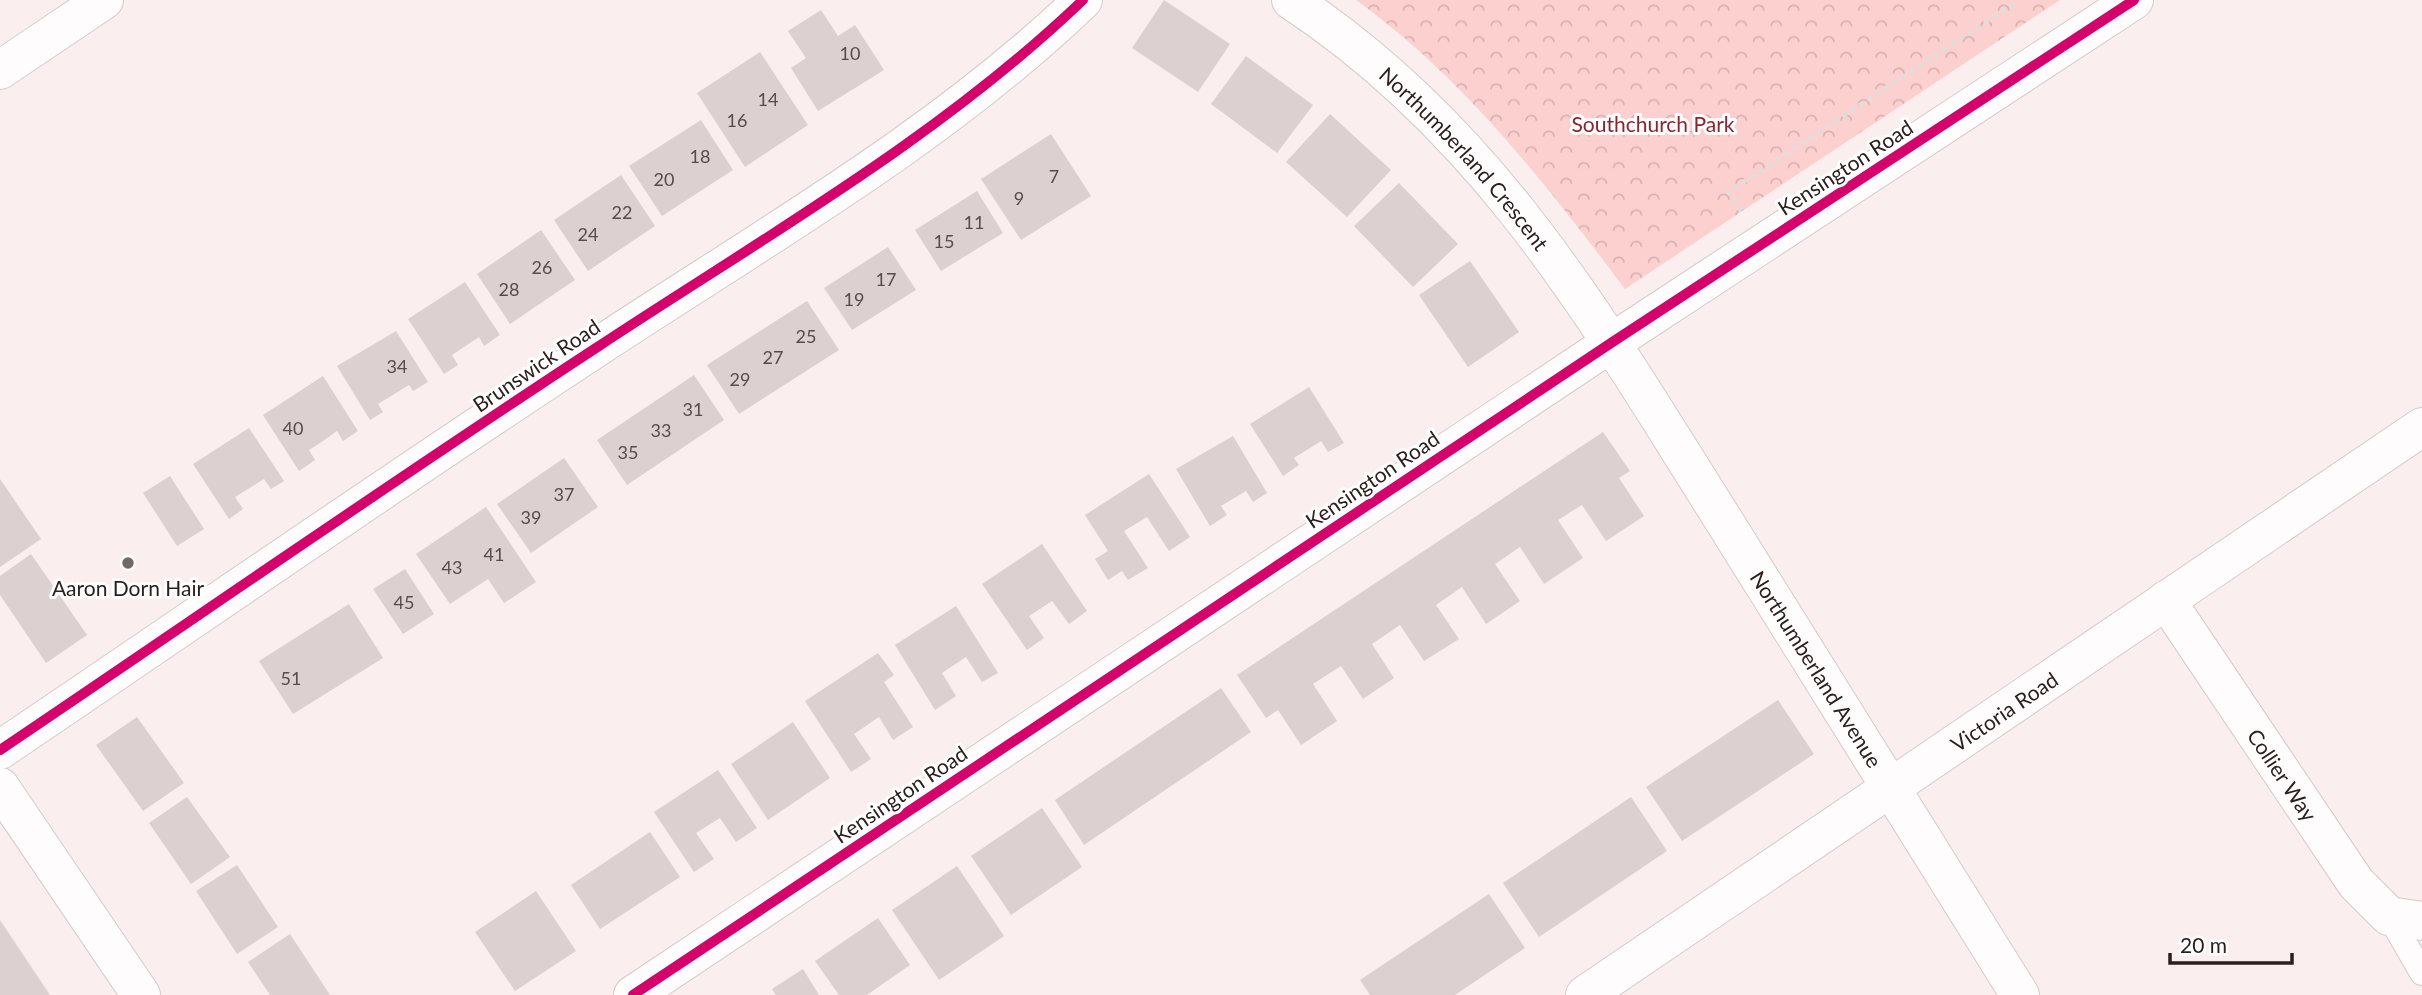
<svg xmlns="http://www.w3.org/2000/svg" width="2422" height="995" font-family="Lato,sans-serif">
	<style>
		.park { fill: url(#park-crowns) }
		.building { fill: #dcd1d0 }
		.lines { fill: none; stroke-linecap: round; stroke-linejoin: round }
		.service-casing { stroke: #d6caca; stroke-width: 26 }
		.minor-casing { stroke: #d6caca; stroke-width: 40 }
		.tertiary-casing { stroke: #d6caca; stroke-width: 40 }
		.path { stroke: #e0dddd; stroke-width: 4.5; stroke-dasharray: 5 5; stroke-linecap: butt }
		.service { stroke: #fefcfc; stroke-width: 24 }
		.minor { stroke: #fefcfc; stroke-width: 38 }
		.tertiary { stroke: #fefcfc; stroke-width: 38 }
		.cycleway-casing { stroke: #fff; stroke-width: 15 }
		.cycleway { stroke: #d6006c; stroke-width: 10 }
		.poi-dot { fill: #746867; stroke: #fff; stroke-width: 2.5 }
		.labels { text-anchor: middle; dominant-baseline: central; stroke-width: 6; stroke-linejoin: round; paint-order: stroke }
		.number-label { font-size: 18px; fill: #584c4b }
		.park-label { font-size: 21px; fill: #8f232c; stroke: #fff }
		.street-label { font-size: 21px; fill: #2c201f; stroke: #fff }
		.poi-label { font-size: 21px; fill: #2c201f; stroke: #fff }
	</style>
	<defs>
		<pattern id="park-crowns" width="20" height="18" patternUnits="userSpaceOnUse" patternTransform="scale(1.75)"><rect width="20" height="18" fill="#fcd0cf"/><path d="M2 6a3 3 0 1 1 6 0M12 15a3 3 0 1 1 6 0" fill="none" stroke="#d8b2b1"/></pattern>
	</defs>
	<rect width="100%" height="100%" fill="#faeeee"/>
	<path class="park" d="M1356,0H2060L1625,289C1545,183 1464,78 1356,0Z"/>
	<g class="building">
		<path d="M1164,0L1230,44L1198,92L1132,48Z"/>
		<path d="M821,10L838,36L855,25L884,70L818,111L791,68L806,58L788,31Z"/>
		<path d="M760,52L808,125L745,167L697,93Z"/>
		<path d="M1246,56L1313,105L1277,153L1211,104Z"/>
		<path d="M1330,114L1391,170L1347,217L1286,162Z"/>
		<path d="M701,120L733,170L662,216L629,166Z"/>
		<path d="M1051,134L1091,196L1021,240L981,179Z"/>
		<path d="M621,175L655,226L588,271L554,220Z"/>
		<path d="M1399,183L1458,244L1413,287L1354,226Z"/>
		<path d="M977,191L1003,233L941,271L915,230Z"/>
		<path d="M541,230L575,280L510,324L477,274Z"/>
		<path d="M888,247L916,290L852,330L824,288Z"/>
		<path d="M1470,261L1519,332L1468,367L1419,295Z"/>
		<path d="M465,282L500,335L484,346L479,337L452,355L458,365L444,374L408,319Z"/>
		<path d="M807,301L839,350L739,414L707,365Z"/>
		<path d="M396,331L428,382L413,391L409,385L378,404L383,412L370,420L337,366Z"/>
		<path d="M694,375L724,420L627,485L597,440Z"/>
		<path d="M323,376L358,431L343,441L337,431L323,441L309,450L315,460L299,471L263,415Z"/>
		<path d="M1309,387L1344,443L1328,452L1321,441L1294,458L1299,465L1283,476L1250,424Z"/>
		<path d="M249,428L284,481L271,489L264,479L235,497L243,509L229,519L193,464Z"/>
		<path d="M1603,432L1630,471L1619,478L1644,516L1606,541L1582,505L1558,520L1583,558L1544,584L1520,547L1495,564L1520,601L1486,624L1462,587L1436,605L1459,639L1424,661L1400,625L1372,644L1394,678L1363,699L1341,666L1313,684L1337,721L1301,745L1278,710L1266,718L1237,675Z"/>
		<path d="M1233,436L1267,493L1253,502L1246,491L1221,506L1227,515L1210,526L1176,469Z"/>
		<path d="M564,458L598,507L531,553L497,504Z"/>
		<path d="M1149,474L1190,537L1169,551L1147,517L1124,531L1148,568L1128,580L1122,571L1108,580L1095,559L1108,551L1085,515Z"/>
		<path d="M170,476L204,529L177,546L143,493Z"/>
		<path d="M0,479L41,539L0,567Z"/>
		<path d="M486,507L536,582L504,603L488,579L450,604L416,554Z"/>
		<path d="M1042,544L1087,611L1069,624L1052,601L1029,616L1044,638L1027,650L982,584Z"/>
		<path d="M31,554L87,635L46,663L0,595V576Z"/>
		<path d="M405,569L434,614L403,634L373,589Z"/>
		<path d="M349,604L383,658L293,714L259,661Z"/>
		<path d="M956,606L998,673L982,682L966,657L942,673L956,696L935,710L895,645Z"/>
		<path d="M878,653L894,675L884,682L913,727L893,740L879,717L854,734L871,759L851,772L805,701Z"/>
		<path d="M1221,688L1251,732L1084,845L1055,800Z"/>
		<path d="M1778,700L1814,754L1682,841L1646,787Z"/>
		<path d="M137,717L184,783L143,811L96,745Z"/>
		<path d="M793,722L830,778L768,820L731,764Z"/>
		<path d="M718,770L757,828L736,842L720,818L696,833L714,859L694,872L654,812Z"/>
		<path d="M187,797L230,857L191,884L149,823Z"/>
		<path d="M1631,797L1667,851L1539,937L1503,883Z"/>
		<path d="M1042,808L1082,867L1011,915L971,856Z"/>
		<path d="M650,832L680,877L600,929L571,885Z"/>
		<path d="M237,865L278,927L237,954L196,891Z"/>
		<path d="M957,866L1004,936L939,980L892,910Z"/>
		<path d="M536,891L576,951L515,991L475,932Z"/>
		<path d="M1489,894L1525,948L1455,995H1370L1360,980Z"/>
		<path d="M878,918L910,965L867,995H839L815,961Z"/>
		<path d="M0,920L50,995H0Z"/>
		<path d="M290,934L330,995H270L248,962Z"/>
		<path d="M803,969L819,995H776L772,989Z"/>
	</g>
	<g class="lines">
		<g class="service-casing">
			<path id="service" d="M2389,916L2422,973"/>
		</g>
		<g class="minor-casing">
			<g id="minor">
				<path id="s1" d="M1291,0C1494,134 1600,325 1726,524C1825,680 1923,837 2020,995"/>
				<path d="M0,70L104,0"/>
				<path id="s2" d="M2166,600L2356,883L2389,916L2422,921"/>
				<path d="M0,750C200,615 397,478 599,346C764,237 939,138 1083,0"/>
				<path d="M633,995L1611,343L2134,0"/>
				<path id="s3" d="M1585,995L2422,427"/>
			</g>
		</g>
		<g class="tertiary-casing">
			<path id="tertiary" d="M0,787L141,995"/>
		</g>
		<path class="path" d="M1741,211L1728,192L2019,0"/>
		<use href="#service" class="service"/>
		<use href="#minor" class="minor"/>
		<use href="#tertiary" class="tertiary"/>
		<g class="cycleway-casing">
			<g id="cycleway">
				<path d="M0,750C200,615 397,478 599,346C764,237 939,138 1083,0"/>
				<path d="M633,995L1611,343L2134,0"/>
			</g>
		</g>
		<use href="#cycleway" class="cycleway"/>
	</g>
	<circle class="poi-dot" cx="128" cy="563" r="7"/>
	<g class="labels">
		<g class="number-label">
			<text x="850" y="53">10</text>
			<text x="768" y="99">14</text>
			<text x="737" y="120">16</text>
			<text x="700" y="156">18</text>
			<text x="1054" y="176">7</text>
			<text x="664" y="179">20</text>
			<text x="1019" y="198">9</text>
			<text x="622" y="212">22</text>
			<text x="974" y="222">11</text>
			<text x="588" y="234">24</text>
			<text x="944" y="241">15</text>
			<text x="542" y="267">26</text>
			<text x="886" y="279">17</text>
			<text x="509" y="289">28</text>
			<text x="854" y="299">19</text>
			<text x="806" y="336">25</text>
			<text x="773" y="357">27</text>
			<text x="397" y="366">34</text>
			<text x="740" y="379">29</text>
			<text x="693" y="409">31</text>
			<text x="293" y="428">40</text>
			<text x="661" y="430">33</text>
			<text x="628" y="452">35</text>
			<text x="564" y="494">37</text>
			<text x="531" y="517">39</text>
			<text x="494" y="554">41</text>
			<text x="452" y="567">43</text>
			<text x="404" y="602">45</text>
			<text x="291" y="678">51</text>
		</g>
		<g class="park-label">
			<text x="1653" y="123">Southchurch Park</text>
		</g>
		<g class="street-label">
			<text stroke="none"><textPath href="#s1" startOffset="236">Northumberland Crescent</textPath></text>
			<text transform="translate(1845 167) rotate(-33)">Kensington Road</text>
			<text transform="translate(536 365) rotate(-34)">Brunswick Road</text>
			<text transform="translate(1372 479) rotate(-34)">Kensington Road</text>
			<text stroke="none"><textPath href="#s1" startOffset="858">Northumberland Avenue</textPath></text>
			<text stroke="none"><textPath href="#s3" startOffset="506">Victoria Road</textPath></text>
			<text stroke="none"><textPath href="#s2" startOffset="210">Collier Way</textPath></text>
			<text transform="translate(900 794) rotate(-34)">Kensington Road</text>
		</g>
		<g class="poi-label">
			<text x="128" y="587">Aaron Dorn Hair</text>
		</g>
	</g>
	<path d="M2170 953v10h122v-10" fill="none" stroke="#2c201f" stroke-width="3.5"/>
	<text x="2180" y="953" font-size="21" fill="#2c201f" stroke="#ffffff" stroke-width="5" paint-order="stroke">20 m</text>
</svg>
